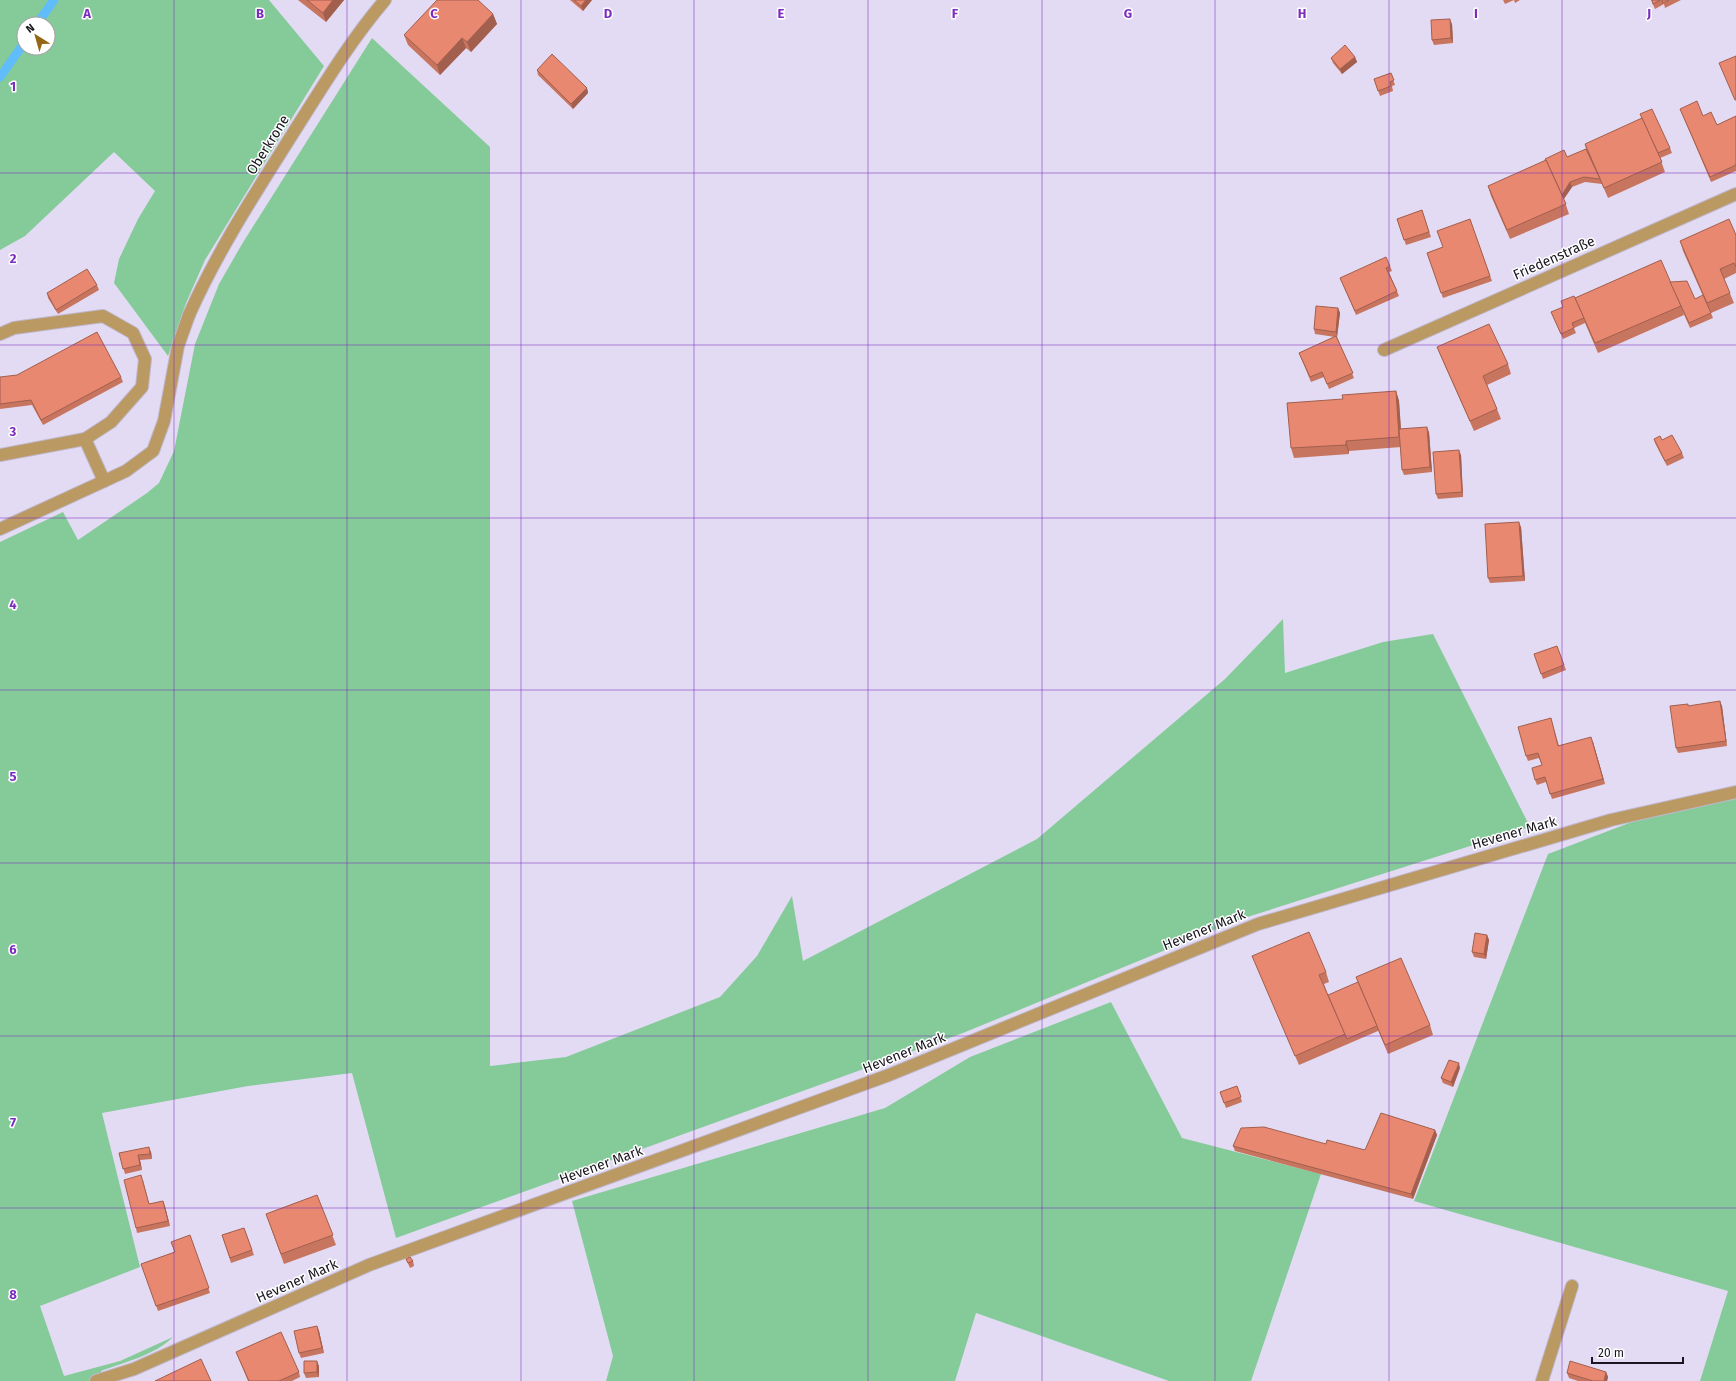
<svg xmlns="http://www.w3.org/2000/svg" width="1736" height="1381" font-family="'Fira Sans',sans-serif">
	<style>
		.green { fill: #85cb9a; fill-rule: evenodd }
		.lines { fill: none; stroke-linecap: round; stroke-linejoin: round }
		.stream { stroke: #61bdfa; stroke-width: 9 }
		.lane-casing { stroke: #bfb8cd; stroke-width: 14 }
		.street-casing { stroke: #bfb8cd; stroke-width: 14 }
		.lane { stroke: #bb9962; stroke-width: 12 }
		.street { stroke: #bb9962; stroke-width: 12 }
		.wall { fill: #c87560 }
		.shaded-wall { fill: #a25f4e }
		.building { fill: #e88870; stroke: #a25f4e }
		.grid { fill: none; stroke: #7b2cbf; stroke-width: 1; stroke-opacity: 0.55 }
		.labels { text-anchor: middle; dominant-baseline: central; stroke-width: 3; stroke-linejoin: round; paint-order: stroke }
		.street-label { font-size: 14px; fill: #19161f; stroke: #fff }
		.grid-label { font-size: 13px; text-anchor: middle; font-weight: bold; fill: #7b2cbf; stroke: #fff; stroke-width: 3; stroke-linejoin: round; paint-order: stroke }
	</style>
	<rect width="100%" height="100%" fill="#e3dbf3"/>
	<g class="green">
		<path d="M0,0H269L324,66L205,260L186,303L168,356L114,283L119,259L138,219L155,191L114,152L25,236L0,250ZM24,24H48V48H24Z"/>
		<path d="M372,38L490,147V1066L566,1057L720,997L757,956L792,896L803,961L1037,839L1225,679L1283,619L1285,673L1383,642L1433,634L1530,827L1241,919L963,1033L396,1238L352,1073L248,1086L102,1113L140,1267L40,1306L64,1376L120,1361L173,1337C155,1355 125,1362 101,1371L104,1381H0V542L63,512L78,540L147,493L159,483L174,451L195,344L219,284L242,244Z"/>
		<path d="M1736,796V1381H1700L1728,1291L1414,1201L1548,854L1684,802Z"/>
		<path d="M1111,1002L1182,1138L1321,1174L1251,1381H1169L976,1313L955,1381H606L613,1356L572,1201L885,1108L970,1057Z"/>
	</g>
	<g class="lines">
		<g class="stream">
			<path d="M37,24L54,0"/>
			<path d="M0,77L24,43"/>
		</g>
		<g class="lane-casing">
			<g id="lane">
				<path d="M0,334L14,328L103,316L133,333L145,359L142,387L111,422L85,439L0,455"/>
				<path d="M85,439L104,481"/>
				<path d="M0,529L126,471L153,451L164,421L178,346L189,315"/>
				<path d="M1542,1381L1572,1286"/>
			</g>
		</g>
		<g class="street-casing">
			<g id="street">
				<path d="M189,315C217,252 254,195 290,138C320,91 349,42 385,0"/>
				<path d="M1384,350L1736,194"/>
				<path d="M96,1381L134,1369L369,1265L889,1075L1258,924L1611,820L1736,792"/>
			</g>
		</g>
		<use href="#lane" class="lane"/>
		<use href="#street" class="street"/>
	</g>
	<g class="wall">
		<path d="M298,0H344L326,22Z"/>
		<path d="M570,0H592L583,11Z"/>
		<path d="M1503,0H1514L1505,4Z"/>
		<path d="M1514,0H1520L1515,3Z"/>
		<path d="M1651,0H1681L1665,8L1664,4L1655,9Z"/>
		<path d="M493,14L497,24L471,52L466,48L440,75L408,45L404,35Z"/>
		<path d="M1452,24L1453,43L1434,45L1432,40Z"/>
		<path d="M1355,57L1357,62L1342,74L1333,63L1331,58Z"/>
		<path d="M537,70L587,88L588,93L573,109L538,75Z"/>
		<path d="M1391,73L1395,85L1392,86L1393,91L1380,96L1374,79Z"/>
		<path d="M1680,109L1703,116L1717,125L1736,116V171L1711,182Z"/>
		<path d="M1585,144L1670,148L1672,153L1660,158L1665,172L1608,198L1602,184L1585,182L1572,187L1564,199L1569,214L1510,239L1491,196L1488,186L1567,157L1586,149Z"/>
		<path d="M1422,210L1431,237L1406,245L1397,219Z"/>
		<path d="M1470,219L1492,281L1443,298L1427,253L1443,247Z"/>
		<path d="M1736,235V273L1724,279L1734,303L1711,313L1713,318L1690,328L1682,310L1684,315L1598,353L1585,323L1574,328L1576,333L1563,339L1551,312L1563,307L1578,304L1670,282L1695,299L1703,296L1683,251L1680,241Z"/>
		<path d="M1390,266L1392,271L1389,272L1399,296L1356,315L1340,278Z"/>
		<path d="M97,285L99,290L58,314L48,298L47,293Z"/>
		<path d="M1338,308L1340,313L1337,337L1354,378L1329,389L1324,377L1311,382L1299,353L1335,337L1315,334L1314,329Z"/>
		<path d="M1437,347L1508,364L1511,374L1487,385L1497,409L1501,419L1474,431L1441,357Z"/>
		<path d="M0,377H121L123,382L43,425L32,405L0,409Z"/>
		<path d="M1396,391L1399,401L1401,429L1429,432L1432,472L1404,475L1402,470L1401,447L1349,451V454L1294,458L1291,448L1343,399Z"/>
		<path d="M1654,439L1662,440L1682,453L1684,458L1667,466L1655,443Z"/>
		<path d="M1461,455L1463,497L1438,499L1436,494Z"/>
		<path d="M1521,527L1525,581L1490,583L1488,578Z"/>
		<path d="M1557,646L1566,670L1543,679L1534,654Z"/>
		<path d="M1689,706H1722L1727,746L1678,753L1676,748Z"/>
		<path d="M1551,718L1559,746L1593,742L1605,784L1552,799L1546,782L1537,785L1535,780L1542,765L1539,758L1528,761L1526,756Z"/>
		<path d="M1487,935L1489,940L1486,959L1474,957L1472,952Z"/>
		<path d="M1252,956L1326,972L1329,982L1324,984L1328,995L1430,1025L1433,1035L1388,1054L1378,1030V1031L1299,1065L1256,965Z"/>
		<path d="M1460,1068L1453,1087L1443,1083L1441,1078Z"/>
		<path d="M1237,1086L1242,1102L1226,1108L1220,1092Z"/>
		<path d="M1435,1130L1437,1135L1413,1199L1235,1151L1233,1146L1326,1144L1365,1150Z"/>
		<path d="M151,1152L152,1159L140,1160L142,1170L125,1174L119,1153Z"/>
		<path d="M143,1180L149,1204L163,1201L170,1226L137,1233L136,1228Z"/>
		<path d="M317,1195L336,1245L284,1264L266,1214Z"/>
		<path d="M244,1228L254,1255L231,1263L222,1235Z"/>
		<path d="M190,1235L210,1293L158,1311L141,1264L175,1252Z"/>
		<path d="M406,1259L413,1261L414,1266L410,1268Z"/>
		<path d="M317,1326L319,1331L324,1353L301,1358L299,1353Z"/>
		<path d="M236,1352L299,1372L300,1377L292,1381H248Z"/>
		<path d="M319,1366V1377L306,1378L304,1373Z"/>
		<path d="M1606,1372L1608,1377L1607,1381H1578L1569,1378L1567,1373Z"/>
	</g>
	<g class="shaded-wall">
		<path d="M333,0H344L326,22L323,13Z"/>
		<path d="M586,0H592L583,11L581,6Z"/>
		<path d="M493,14L497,24L471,52L467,42Z"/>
		<path d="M1450,19L1452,24L1453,43L1451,38Z"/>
		<path d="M462,38L466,48L440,75L437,65Z"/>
		<path d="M1355,57L1357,62L1342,74L1340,69Z"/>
		<path d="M587,88L588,93L573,109L571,104Z"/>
		<path d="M1570,182L1572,187L1563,200L1562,195Z"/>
		<path d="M1338,308L1340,313L1337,337L1336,332Z"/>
		<path d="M1396,391L1399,401L1402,447L1399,437Z"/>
		<path d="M1427,427L1429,432L1432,472L1430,467Z"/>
		<path d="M1346,441L1349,451V454L1346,445Z"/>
		<path d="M1459,450L1461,455L1463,497L1462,492Z"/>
		<path d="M1519,522L1521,527L1525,581L1523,576Z"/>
		<path d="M1720,701L1722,706L1727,746L1726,741Z"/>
		<path d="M1591,737L1593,742L1605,784L1603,779Z"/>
		<path d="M1487,935L1489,940L1486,959L1484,954Z"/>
		<path d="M1459,1063L1460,1068L1453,1087L1451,1082Z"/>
		<path d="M1435,1130L1437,1135L1413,1199L1411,1194Z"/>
		<path d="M149,1147L151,1152L152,1159L150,1154Z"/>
		<path d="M138,1155L140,1160L142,1170L140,1165Z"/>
		<path d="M163,1201L165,1206L170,1226L168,1221Z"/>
		<path d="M317,1326L319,1331L324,1353L322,1348Z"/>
		<path d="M317,1361L319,1366V1377L317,1372Z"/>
		<path d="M1606,1372L1608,1377L1607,1381H1604Z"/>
	</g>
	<g class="building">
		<path d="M307,0H333L323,13Z"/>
		<path d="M437,0H478L493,14L467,42L462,38L437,65L404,35Z"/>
		<path d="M574,0H586L581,6Z"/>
		<path d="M1652,0H1660L1653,4Z"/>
		<path d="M1662,0H1669L1663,3Z"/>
		<path d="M1450,19L1451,38L1432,40L1431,20Z"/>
		<path d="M1345,45L1355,57L1340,69L1331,58Z"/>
		<path d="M552,54L587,88L571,104L537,70Z"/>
		<path d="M1736,56V100H1735L1719,63Z"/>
		<path d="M1391,73L1394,80L1390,82L1391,86L1378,91L1374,79Z"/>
		<path d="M1697,101L1703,116L1711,112L1717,125L1736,116V165L1710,177L1680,109Z"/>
		<path d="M1652,109L1670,148L1658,153L1640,114Z"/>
		<path d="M1642,118L1662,162L1604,188L1585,144Z"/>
		<path d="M1586,149L1600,179L1584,177L1570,182L1562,195L1546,160V161L1545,159L1564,150L1567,157Z"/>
		<path d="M1546,160L1566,204L1507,230L1488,186Z"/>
		<path d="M1422,210L1429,232L1404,240L1397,219Z"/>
		<path d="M1470,219L1490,276L1441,293L1427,253L1443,247L1437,231Z"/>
		<path d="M1729,219L1736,235V267L1734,263L1720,269L1730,293L1707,303L1680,241Z"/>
		<path d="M1386,257L1390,266L1386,268L1397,291L1355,311L1340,278Z"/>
		<path d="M1661,260L1681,306L1595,343L1575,298Z"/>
		<path d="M87,269L97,285L56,310L47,293Z"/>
		<path d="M1687,281L1695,299L1703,295L1711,313L1689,323L1670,282Z"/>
		<path d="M1574,296L1584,318L1572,323L1574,328L1561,334L1551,312L1563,307L1561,301Z"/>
		<path d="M1316,306L1338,308L1336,332L1314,329Z"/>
		<path d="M1489,324L1508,364L1483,376L1497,409L1470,421L1437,347Z"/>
		<path d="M97,332L121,377L41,420L31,400L0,404V377L17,375Z"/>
		<path d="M1336,336L1353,373L1327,384L1322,372L1310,377L1299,353Z"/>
		<path d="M1396,391L1399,437L1346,441V445L1291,448L1287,403L1343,399L1342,395Z"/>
		<path d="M1427,427L1430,467L1402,470L1399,429Z"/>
		<path d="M1672,435L1682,453L1665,461L1654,439L1660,436L1662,440Z"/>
		<path d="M1459,450L1462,492L1436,494L1433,452Z"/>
		<path d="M1519,522L1523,576L1488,578L1485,524Z"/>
		<path d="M1557,646L1564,665L1541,674L1534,654Z"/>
		<path d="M1720,701L1726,741L1676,748L1670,706L1688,704V706Z"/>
		<path d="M1551,718L1558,746L1591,737L1603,779L1550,794L1545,777L1535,780L1532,768L1542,765L1538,753L1526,756L1518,727Z"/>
		<path d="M1309,932L1326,972L1319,975L1345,1034L1295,1056L1252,956Z"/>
		<path d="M1475,933L1487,935L1484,954L1472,952Z"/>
		<path d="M1401,958L1430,1025L1385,1045L1356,977Z"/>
		<path d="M1358,982L1377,1026L1347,1039L1328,995Z"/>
		<path d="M1449,1060L1459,1063L1451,1082L1441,1078Z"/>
		<path d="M1237,1086L1241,1097L1224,1103L1220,1092Z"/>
		<path d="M1381,1113L1435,1130L1411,1194L1233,1146L1241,1128L1264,1127L1326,1144L1327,1140L1365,1150Z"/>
		<path d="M149,1147L150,1154L138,1155L140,1165L123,1169L119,1153Z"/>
		<path d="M141,1175L149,1204L163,1201L168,1221L136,1228L124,1180Z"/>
		<path d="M317,1195L333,1235L281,1254L266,1214Z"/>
		<path d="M244,1228L252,1250L230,1258L222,1235Z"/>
		<path d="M190,1235L209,1288L156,1306L141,1264L175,1252L171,1242Z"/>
		<path d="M410,1257L413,1261L408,1263L406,1259Z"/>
		<path d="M317,1326L322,1348L299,1353L294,1331Z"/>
		<path d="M281,1332L299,1372L279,1381H249L236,1352Z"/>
		<path d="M201,1359L211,1381H155Z"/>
		<path d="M304,1361H317V1372L304,1373Z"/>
		<path d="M1570,1361L1606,1372L1604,1381H1593L1567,1373Z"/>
	</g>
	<path class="grid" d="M174,0V1381M347,0V1381M521,0V1381M694,0V1381M868,0V1381M1042,0V1381M1215,0V1381M1389,0V1381M1562,0V1381M0,173H1736M0,345H1736M0,518H1736M0,690H1736M0,863H1736M0,1036H1736M0,1208H1736"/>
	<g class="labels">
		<g class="street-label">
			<text transform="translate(268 145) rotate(-58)">Oberkrone</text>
			<text transform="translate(1554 258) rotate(-24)">Friedenstraße</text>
			<text transform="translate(1514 833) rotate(-16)">Hevener Mark</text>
			<text transform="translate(1204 930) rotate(-22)">Hevener Mark</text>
			<text transform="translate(904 1053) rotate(-22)">Hevener Mark</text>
			<text transform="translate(601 1165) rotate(-20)">Hevener Mark</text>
			<text transform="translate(297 1281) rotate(-24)">Hevener Mark</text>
		</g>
	</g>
	<g class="grid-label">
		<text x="87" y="18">A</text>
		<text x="260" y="18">B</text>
		<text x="434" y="18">C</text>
		<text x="608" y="18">D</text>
		<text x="781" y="18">E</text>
		<text x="955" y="18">F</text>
		<text x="1128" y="18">G</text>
		<text x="1302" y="18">H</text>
		<text x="1476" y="18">I</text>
		<text x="1649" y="18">J</text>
		<text x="13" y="91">1</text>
		<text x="13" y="263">2</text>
		<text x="13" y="436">3</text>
		<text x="13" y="609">4</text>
		<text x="13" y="781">5</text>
		<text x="13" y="954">6</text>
		<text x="13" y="1127">7</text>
		<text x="13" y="1299">8</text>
	</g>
	<g transform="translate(36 36) rotate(323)"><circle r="19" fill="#ffffff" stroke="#a3a2a5"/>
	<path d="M0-3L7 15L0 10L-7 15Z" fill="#946714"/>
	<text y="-6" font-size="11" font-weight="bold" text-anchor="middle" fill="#19161f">N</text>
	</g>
	<path d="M1592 1357v6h91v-6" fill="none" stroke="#19161f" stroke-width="2"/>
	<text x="1598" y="1357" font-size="12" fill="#19161f" stroke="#ffffff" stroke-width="3" paint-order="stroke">20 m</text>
</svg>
